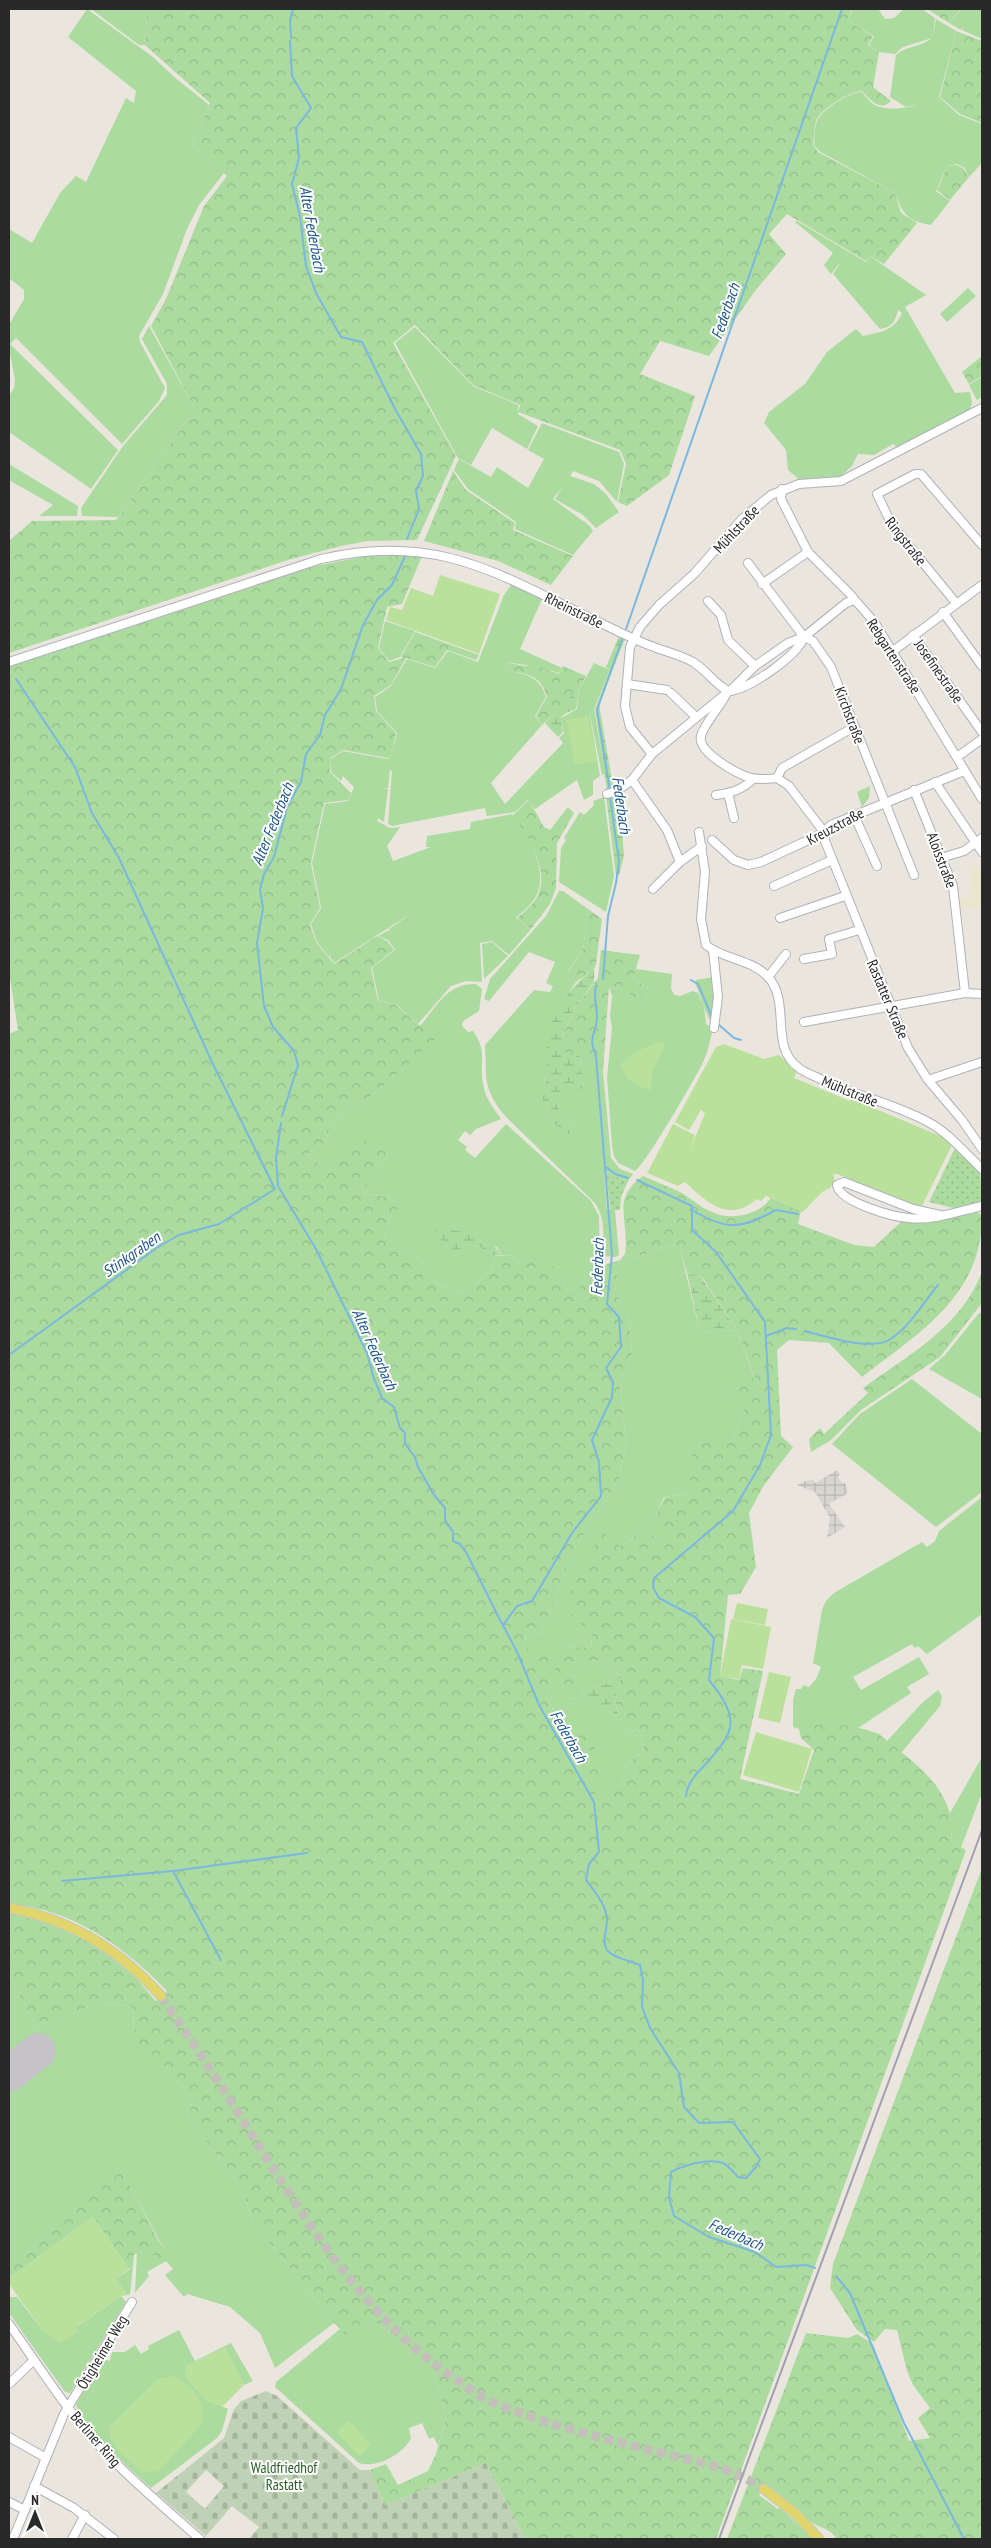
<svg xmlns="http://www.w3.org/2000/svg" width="991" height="2548" font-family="'PT Sans Narrow',sans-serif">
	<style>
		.education { fill: #eae5ce }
		.grass { fill: #abdb9f }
		.forest { fill: url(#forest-crowns) }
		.wetland { fill: url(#wetland-marsh) }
		.cemetery { fill: url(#cemetery-stones); fill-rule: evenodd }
		.park { fill: url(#park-dots) }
		.pitch { fill: #bae19c }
		.plaza { fill: url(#plaza-grid) }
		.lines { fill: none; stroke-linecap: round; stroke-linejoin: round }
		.stream { stroke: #7bb8e1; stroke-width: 2 }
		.runway { stroke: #c5c3c8; stroke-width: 36 }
		.major-tunnel { stroke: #c3c0b9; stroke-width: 9; stroke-dasharray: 9 4.5; stroke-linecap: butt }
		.minor-casing { stroke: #b0b1bb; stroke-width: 10 }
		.major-casing { stroke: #c7c7c7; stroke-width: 11 }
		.minor { stroke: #fff; stroke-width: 8 }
		.major { stroke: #e1d66b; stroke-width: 9 }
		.rail { stroke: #a0a0b2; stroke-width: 2 }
		.labels { text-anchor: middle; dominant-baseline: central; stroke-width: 4; stroke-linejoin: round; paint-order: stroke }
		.street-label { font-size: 15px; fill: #292929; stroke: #fff }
		.park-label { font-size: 15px; fill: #265e21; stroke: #fff }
		.water-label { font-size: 16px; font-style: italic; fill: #1c568b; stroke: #fff }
	</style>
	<defs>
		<pattern id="forest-crowns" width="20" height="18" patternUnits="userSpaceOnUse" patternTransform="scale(1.25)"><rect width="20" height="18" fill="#abdb9f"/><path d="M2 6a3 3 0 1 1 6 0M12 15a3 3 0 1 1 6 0" fill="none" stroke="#93bc89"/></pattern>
		<pattern id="wetland-marsh" width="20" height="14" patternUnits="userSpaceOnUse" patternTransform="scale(1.25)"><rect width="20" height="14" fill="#abdb9f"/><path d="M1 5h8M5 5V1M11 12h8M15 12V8" fill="none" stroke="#93bc89"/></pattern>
		<pattern id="cemetery-stones" width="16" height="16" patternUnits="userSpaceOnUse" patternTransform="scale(1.25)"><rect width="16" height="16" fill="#c0d2b6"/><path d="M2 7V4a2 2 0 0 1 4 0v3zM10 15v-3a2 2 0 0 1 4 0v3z" fill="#a5b49c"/></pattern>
		<pattern id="park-dots" width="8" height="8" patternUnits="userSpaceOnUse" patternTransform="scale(1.25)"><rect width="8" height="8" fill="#abdb9f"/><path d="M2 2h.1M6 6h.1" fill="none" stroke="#93bc89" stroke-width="1.8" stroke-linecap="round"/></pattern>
		<pattern id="plaza-grid" width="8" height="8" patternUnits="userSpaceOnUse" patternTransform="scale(1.25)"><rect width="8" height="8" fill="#d7d5cf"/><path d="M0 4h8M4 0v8" fill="none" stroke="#b9b7b2"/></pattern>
	</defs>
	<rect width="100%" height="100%" fill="#eae6dd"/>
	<path class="education" d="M971,866L982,869V900H980V907L960,908L959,899L969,897Z"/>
	<g class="grass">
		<path d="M87,9L153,57L173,76L209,105L192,145L224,173L199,205L187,229L163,294L139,336L140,342L165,388L159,401L122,444L16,338L10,344L118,450L91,489L9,432V396L14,388L15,380L9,348V325L24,299V290L9,278V229L32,243L60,193L76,176L86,182L126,98L134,103L136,91L68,37Z"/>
		<path d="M91,9H147L145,45H139Z"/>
		<path d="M853,9H878L885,19L894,18L904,9H922L935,18L933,38L936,19L956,31L939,97L959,115L982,124V163L969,177L965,168L957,164L948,166C942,174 941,182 936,191L950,201L931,225C907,221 903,214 895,193L819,151L814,145C815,137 814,128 817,121C821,110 851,91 862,92C865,96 869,101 873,104C885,112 908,108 920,104L906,107L890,97L896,55C906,46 921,47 932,38L903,47L895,54L879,52L869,45L874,36L847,20Z"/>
		<path d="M962,9H982V39L962,30L964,26L961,30L949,23Z"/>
		<path d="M797,221L866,262L870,256L926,295L905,307L955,393L970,392L972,403L970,410L897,447L893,444L874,455L858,454L852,466L837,480L801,481L788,470L786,450L764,423L769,412L805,384L827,352L856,329L863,336C881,332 894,331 902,313L898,310C895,321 893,327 880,329L833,274L842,260L831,274L824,265L833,253L795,222Z"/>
		<path d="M968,288L976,296L947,322L940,314Z"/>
		<path d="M149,326L195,409L118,517L82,516L81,508L123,446L167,395V384L142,339Z"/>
		<path d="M415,327L473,386L518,405V414L538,426L527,449L492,428L471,465L458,458L395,343Z"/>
		<path d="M982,377V397L977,400L969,385Z"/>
		<path d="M542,423L619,452L624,464L617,502L599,481L573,471L570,476L594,484L606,494L619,512L596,528L583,515L555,499L563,486L553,499L590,526L593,531L573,555L515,529L516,522L468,489L454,470L459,459L491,477L497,467L528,488L544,459L528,450Z"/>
		<path d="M9,464L78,506L77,516H39L53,505L9,480Z"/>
		<path d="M511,585L542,599L520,649L562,668L559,673C541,667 525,665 506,662L505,670C524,674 540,676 546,697L535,716L542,725L491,783L505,804L563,743L559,738L564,733L561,718L577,709L579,690L594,663L610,670L594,709L605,774L602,775L588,704L600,776L593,781V795L584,800L577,780L535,809L528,800L515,812L487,816L485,808L392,826L388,824L392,771L384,770L390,771L388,788H383L388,789L384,822L378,818L377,821L390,828L400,827L387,846L393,861L431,847H426L427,836L470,829L471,822L512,814C528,832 548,870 537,894C533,904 523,911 516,918L531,929L509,955L492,941L480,943L482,982L466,981L451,986L418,1024L397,1005L379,1001L372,968L395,950L388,940L378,936L389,930L392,934L389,929L413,912L334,963L330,957L331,952L329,957L317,942L311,924L321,908L312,863L325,804L348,801L354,787L343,776L341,781L331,772V759L343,751L388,759L392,754L397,733L377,711L375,697L391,686L407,659L435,668L448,651L478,662L504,595Z"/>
		<path d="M385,621L415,631L400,657L389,661L379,648Z"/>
		<path d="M870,786L869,798L862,807L857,792Z"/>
		<path d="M604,797L614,876L606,912L559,882L561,848L566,840L564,838L580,812L584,815L594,805L593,801Z"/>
		<path d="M559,891H563L588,909L583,949L568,971L576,982L564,999L546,1076L543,1104L548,1116L566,1134L575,1126L563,1117L557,1103L561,1089H583L580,1056H588L595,1072L603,1071L611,1158L620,1169L633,1174L628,1181L604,1172L607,1210H615L619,1255L615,1257L603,1256C603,1237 606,1219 595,1203L506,1117C482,1088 487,1080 485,1045L534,990L550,992L553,986L546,983L555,962L529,952L489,1001L484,999L490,979L546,916Z"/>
		<path d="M492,942L508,956L484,979L482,944Z"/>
		<path d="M636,969L672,974L671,988L674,995L680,996L693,991L698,993L704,1007L706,1024L713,1029C710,1040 708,1052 703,1062C697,1076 643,1168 635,1171L618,1163L614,1156L612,1146L607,1077L612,1028L610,1017L612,996L609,987L621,988L640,1001L645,1000L650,990L633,979Z"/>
		<path d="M714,977L716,993L714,1026C708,1022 700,993 695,983L696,980Z"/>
		<path d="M476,984L482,989L479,1011L463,1021L462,1026L468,1032L473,1031C488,1052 479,1061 483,1084C485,1097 493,1108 501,1119L476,1129L470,1135L465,1131L458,1140L467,1147L465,1150L475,1158L506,1124L591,1201L599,1216L600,1270L576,1290L566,1288L561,1276L531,1259L517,1263L511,1255H501L497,1247L467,1244L478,1246L495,1256L492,1270L464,1293L437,1284L419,1258L384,1238L392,1213V1198L362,1193L390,1150L323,1167L307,1155L326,1141L331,1122L378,1091L434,1039L420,1026C437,1006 447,983 476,984Z"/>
		<path d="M672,1245L680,1249L700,1332L737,1330L755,1379L734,1382L728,1391L740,1395L745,1407L733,1440L689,1493L664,1497L655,1517L675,1535L664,1545L643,1526L631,1540L620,1546L591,1631L592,1648L563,1646L567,1699L578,1698L615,1716L626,1732L639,1729L644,1750L626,1765L621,1786L595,1800L594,1785L575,1733L560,1720L546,1697L551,1684L526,1648L524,1640L542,1632L573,1551L619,1479L626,1443L620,1383L632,1354L630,1319L618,1298L615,1287L620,1260L625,1254L630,1259Z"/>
		<path d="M979,1313H982V1399L929,1369L945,1355Z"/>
		<path d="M912,1379L982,1434V1492L936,1527L832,1444L860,1414Z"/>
		<path d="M982,1497V1614L927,1654L918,1646L915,1648L912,1644L853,1677L861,1690L919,1657L929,1674L907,1687L911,1693L858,1728L830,1725L799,1729L793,1727V1700L796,1689H801L803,1685L809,1687L816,1679L821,1667L813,1663L822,1610L826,1601L834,1593L922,1542L927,1547L935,1541L939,1531Z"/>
		<path d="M597,1660L621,1676L577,1695L575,1671L579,1665Z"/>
		<path d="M938,1690L942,1696L940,1706L901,1753L887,1741L922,1703Z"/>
		<path d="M982,1757V1793L961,1847L952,1842L950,1813Z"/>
		<path d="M9,1975L39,2031C75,2013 91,1998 133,2007L134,2036L166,2066L193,2100L188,2117L243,2189L251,2220L334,2323L275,2368L260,2333L230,2307L187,2294L184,2297L165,2275L173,2269L166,2261L147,2272L149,2276L135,2293L137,2253L166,2249L160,2242L122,2172L9,2265Z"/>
		<path d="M133,2267L130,2294L127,2295L116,2279Z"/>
		<path d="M121,2296L126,2302L70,2393L65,2392L9,2313V2297H17L43,2331L78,2332L75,2328Z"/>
		<path d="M373,2321L431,2362L446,2418L438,2446L434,2437L429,2439L422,2423L409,2428L411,2438C404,2454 376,2469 359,2463L275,2387L276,2382L340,2329L346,2334Z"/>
		<path d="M179,2330L195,2361L231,2343L253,2381L244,2385L225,2348L186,2366L206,2400L228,2409L222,2431L217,2438L151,2488C133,2471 81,2426 76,2404L103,2359L110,2361L112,2352H125L135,2345L141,2354L149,2349L148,2346Z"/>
	</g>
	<g class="forest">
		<path d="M147,9H852L847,20L873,36L868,45L879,52L873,87L891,101C880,112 870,100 862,91C851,91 820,109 816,121C814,128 814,137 813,145L818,152L895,193L901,213L917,223L884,264L870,256L866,261L787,214L769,234L786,254L755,291L709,356L660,341L640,374L695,396L669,475L627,506L618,502L626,464L620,450L518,412L520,405L473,385L415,325L393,343L456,456L417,540L368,541L341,546L291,559L9,653V541L32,521L116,520L195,409L151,326L166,299L204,206L227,176L192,145L210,103L145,45Z"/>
		<path d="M927,9H961L949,23Z"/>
		<path d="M956,31L982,41V123L960,114L940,97Z"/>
		<path d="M957,165L964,169L969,177L950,200L937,190C942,182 942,175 948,166Z"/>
		<path d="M982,356V376L969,384L962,372Z"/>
		<path d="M453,471L466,490L515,523L513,530L573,556L551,585L498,561L424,541Z"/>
		<path d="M382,553L422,556L402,604L387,607L378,648L389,662L404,658L401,657L415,632L479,655L476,660L447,650L435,667L406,658L391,685L374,696L376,711L396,733L392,754L388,758L343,750L331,758L330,772L351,793L348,800L324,803L311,863L320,908L310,924L316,942L334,964L377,936L387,941L394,950L371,968L378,1001L396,1005L425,1030H432L435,1039L378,1091L331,1122L326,1141L307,1155L323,1167L356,1138L390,1150L362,1193L392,1198L402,1204L392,1213L384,1238L419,1258L437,1284L464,1293L492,1270L495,1256L511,1255L517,1263L531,1259L548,1261L561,1276L566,1288L576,1290L607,1264L620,1260L615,1287L618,1298L630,1319L632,1354L620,1383L626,1443L619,1479L573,1551L542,1632L524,1640L526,1648L551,1654V1684L546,1697C558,1717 564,1732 589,1734L597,1753L601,1776L594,1785L596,1799L621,1786L626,1765L644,1750L639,1729L626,1732L615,1716L619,1714L615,1703L621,1676L597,1660L579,1665L575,1671L578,1698L567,1699L553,1684L557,1655L563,1646L592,1648L591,1631L572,1617L571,1591L598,1538L604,1533L620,1546L631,1540L643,1526L664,1545L674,1535L655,1517L665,1497L689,1493L693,1446L721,1439L733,1440L745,1407L740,1404V1395L728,1391L733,1382L755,1378L737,1330L703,1278L687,1273L680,1249L672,1245L630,1259L625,1254C630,1221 610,1199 643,1176C656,1182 670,1187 682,1193C692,1199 701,1208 712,1212C731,1221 759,1215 771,1198L801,1211L798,1224L854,1245L874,1247L902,1221L919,1223L976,1211L982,1216C982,1297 918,1333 862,1377L829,1343L789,1340L777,1350L781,1436L793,1447L764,1485L749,1513L756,1567L740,1594L728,1595L720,1676L739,1680L743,1668L763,1671L740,1779L799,1794L814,1750L801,1738L799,1729C823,1720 856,1725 879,1734C905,1756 939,1777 949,1811C952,1820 951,1832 952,1842L966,1850L716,2539H525L486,2463L385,2505L370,2470L386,2464L398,2485L428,2471L436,2454L446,2418L431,2362L373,2321L358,2335L345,2334L334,2323L251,2220L243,2189L188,2117L193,2100L166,2066L147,2062L134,2036L133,2007C92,1998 75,2013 39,2031L9,1975V1913C59,1920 104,1948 141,1982L140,1983L156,2001L167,1991C124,1946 72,1909 9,1904V1034L18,1030L9,972V665L305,568Z"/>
		<path d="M506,662L524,666L535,665L559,674L563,666L586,676L579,690L542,725L536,716L547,697C541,674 525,674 505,670Z"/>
		<path d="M529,800L544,827L550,830L568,807L574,813L557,843L556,888L550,904L531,929L517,918C524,912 534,904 538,895C550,869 527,836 513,815Z"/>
		<path d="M588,909L602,919L596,964L594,969L576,982L568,972L583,949Z"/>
		<path d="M601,950L640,955L633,979L650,990L645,1000L640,1001L621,988L609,987L603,1071L594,1072L588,1056L566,1057L562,1037L575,1008L598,978Z"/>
		<path d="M982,1271V1303L940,1357L861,1410L831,1440L811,1452L809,1439L820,1428L824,1434L868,1393L863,1388C907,1356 963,1326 982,1271Z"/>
		<path d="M982,1868V2539H837C827,2526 820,2529 808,2520C793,2509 782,2495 766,2485L759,2495L778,2509L780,2507L813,2539H727L806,2333L848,2338L857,2334L873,2344L909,2441L930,2438L918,2418L930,2408L913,2385L907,2371L897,2330L885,2329L874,2342L857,2330L830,2288L833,2264Z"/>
		<path d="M122,2171L159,2242L166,2249L165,2256L160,2258L149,2252L134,2254L133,2267L129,2269L93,2217L9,2278V2265Z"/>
	</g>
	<g class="wetland">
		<path d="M619,636L625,639L599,704L613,786V789L607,791L595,709L610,670L606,667Z"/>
		<path d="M577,690L579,691L576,709L566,713L561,717L563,732L558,737L545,723Z"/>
		<path d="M613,794L616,818H621L624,856L619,875H616L606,796Z"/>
		<path d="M594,969V982L575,1008L562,1036L566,1056H580L583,1089L561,1090L557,1103L563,1117L575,1126L571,1133L566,1134C558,1126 544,1116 543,1103C542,1095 546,1085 546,1076C547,1065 545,1053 547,1042C550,1011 571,986 594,969Z"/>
		<path d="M437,1227C457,1231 491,1235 501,1255L495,1256L478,1246L467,1244L457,1252L436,1236L435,1229Z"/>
		<path d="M687,1273L702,1278L737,1330L700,1332Z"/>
		<path d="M621,1676L615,1703L619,1715L615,1716L578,1698L577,1695Z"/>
	</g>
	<path class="cemetery" d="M266,2391L277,2396L360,2470H370L385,2505L486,2463L525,2539H249L259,2527L232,2506L206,2536L156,2493L224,2438L234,2409L241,2401ZM206,2470L224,2486L205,2509L186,2492Z"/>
	<g class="park">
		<path d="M956,1146L980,1169L982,1205L957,1209L929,1202Z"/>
		<path d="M606,1173L628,1181L621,1197L620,1210H610Z"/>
	</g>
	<g class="pitch">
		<path d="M440,575L500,594L479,654L386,620L390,607L402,610L411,588L433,596Z"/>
		<path d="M588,716L597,761L575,765L566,720Z"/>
		<path d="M663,1042L664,1047L652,1073L651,1090C636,1086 624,1080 621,1064C631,1053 649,1044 663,1042Z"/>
		<path d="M724,1044L764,1059L779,1055L797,1071L794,1078L850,1101L853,1095L873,1102L871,1107L945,1138L952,1145L921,1208L837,1174H833L835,1181L830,1188L822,1192L803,1212L766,1196L761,1201L757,1199C728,1224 707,1202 685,1182L678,1186L647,1173L673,1124L695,1135L690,1150L705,1113L701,1110L689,1130L675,1122L716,1047Z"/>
		<path d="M737,1603L768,1609L765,1625L733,1619Z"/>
		<path d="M731,1619L771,1627L763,1669L742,1665L739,1679L720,1676Z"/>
		<path d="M769,1672L791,1677L780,1723L758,1718Z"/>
		<path d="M756,1732L812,1749L799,1792L743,1775Z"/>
		<path d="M93,2217L129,2269L116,2279L127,2295L121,2296L76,2327L78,2332L61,2343L43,2331L9,2284V2278Z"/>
		<path d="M225,2348L244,2385L222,2407L206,2400L185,2377L186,2366Z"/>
		<path d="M172,2376C191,2382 209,2405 201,2425L159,2471L143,2473C130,2460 104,2445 111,2425L158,2379Z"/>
		<path d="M349,2421L371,2445L359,2456L337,2432Z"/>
	</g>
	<path class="plaza" d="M837,1470L840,1474L838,1477L842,1483H845L848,1493L829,1504L845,1527L827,1538L830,1518L815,1492L797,1485L805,1481L813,1480L815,1483Z"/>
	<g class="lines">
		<g class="stream">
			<path d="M291,37L290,21L293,9"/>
			<path d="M290,41L292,76L311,108L296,128L299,158L292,184L300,216L306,266L316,293L341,337L362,342L395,409L421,454L423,476L416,491L419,509L407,539"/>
			<path d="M625,632L842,9"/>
			<path d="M610,791L597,710L623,637"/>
			<path d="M603,979L608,916L616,883L619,862L610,796"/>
			<path d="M691,980L698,984L712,1017"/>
			<path d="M596,986C593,999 597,1005 597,1017C597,1035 587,1034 596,1056L612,1255L607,1304L619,1317L621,1347L606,1368L613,1382L612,1397L592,1440L599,1462L601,1496L572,1533L532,1601L517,1606L503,1625L518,1654L539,1705L594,1802L599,1852L589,1864L586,1880C595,1892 605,1903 607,1918C608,1928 601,1941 607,1950C613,1958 631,1961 640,1965L643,1980L642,2007L650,2028L679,2073L684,2107L699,2123L733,2122L760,2159L756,2167L746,2178L738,2177C734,2173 728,2165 723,2163C708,2158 684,2165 671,2172L669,2197L674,2216L709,2237L755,2252L776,2267L807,2265L815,2268"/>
			<path d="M718,1024L734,1038L741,1040"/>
			<path d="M282,1116L298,1065L294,1051L273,1027L264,1006L257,943L263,908L260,890L264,874L274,857L287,807L301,782L306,754L320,735L325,715L341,689L363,625L377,600L392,585L406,554"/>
			<path d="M281,1123L276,1158L278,1186L316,1249L367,1353L373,1376L382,1398L394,1407L400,1428L405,1433V1444L415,1457L418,1467L434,1495L445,1508V1520L453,1532V1541L460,1544L467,1554L502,1624"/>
			<path d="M606,1167L615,1174L628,1178"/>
			<path d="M637,1180L692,1206V1230L716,1252L765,1322L771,1435L760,1465L733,1511L654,1578L653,1587L659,1598L695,1617L714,1638L709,1680C743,1722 734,1733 701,1769C693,1777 687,1785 686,1796"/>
			<path d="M692,1210C727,1231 741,1229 776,1210L798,1214"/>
			<path d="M805,1331C825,1336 870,1351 889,1340C909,1328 924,1302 938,1285"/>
			<path d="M766,1336L787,1328L796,1329"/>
			<path d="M9,1355L158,1247L179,1235L219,1224L275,1189L211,1060L119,858L92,813L75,767L16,679"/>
			<path d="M173,1871L221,1960"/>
			<path d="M62,1881L173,1871L307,1853"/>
			<path d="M836,2276L850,2293L904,2423L964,2539"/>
		</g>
		<path class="runway" d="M9,2074L38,2051"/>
		<path class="major-tunnel" d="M161,1996C189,2037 216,2078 242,2119C301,2212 360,2315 454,2378C466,2386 478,2396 492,2402C544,2424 598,2437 653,2451C690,2460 732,2467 764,2489"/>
		<g class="minor-casing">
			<g id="minor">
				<path d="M782,489L781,499L808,552L849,593L875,623L982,799"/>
				<path d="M748,563L804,637L813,641L831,667L914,875"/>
				<path d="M762,584L808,552"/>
				<path d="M708,601L721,615L728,640L755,666"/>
				<path d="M956,603L892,525L877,494L915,474H921L982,545"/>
				<path d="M943,612L982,666"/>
				<path d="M913,635L982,732"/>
				<path d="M893,651L982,585"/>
				<path d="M9,662L321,559C441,531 502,577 605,625C621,633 637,641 654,647C667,652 680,655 693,662C706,670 715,684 728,691"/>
				<path d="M627,684L667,690"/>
				<path d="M731,691C752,687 797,656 804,637"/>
				<path d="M671,693L695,716"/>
				<path d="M727,693C721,705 703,726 701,736C697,752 737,774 751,778C760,780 768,779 777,778L789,786L824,832"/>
				<path d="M652,754L630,727L625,706L630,647L640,627L659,605L694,574L742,519L771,495L799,484L841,481L982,408"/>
				<path d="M957,757L982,739"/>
				<path d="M777,778L782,768L854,727"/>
				<path d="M632,780L667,830L680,862L702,846"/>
				<path d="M935,782L982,852"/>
				<path d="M914,790L953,886L965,993"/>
				<path d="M728,793L734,818"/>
				<path d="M607,794L617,791L632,780L652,754L735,686L755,666L788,643L804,637L846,603L854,600"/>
				<path d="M716,795C731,793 742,790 753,779"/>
				<path d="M854,815L877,866"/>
				<path d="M699,832L705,872L701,919L706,945C724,960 753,959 769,978C791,1004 769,1047 799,1068C805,1073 815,1076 822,1080C857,1096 895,1104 928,1122C949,1133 965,1153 982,1169"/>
				<path d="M824,832L825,841L908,1048L928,1080L962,1120L982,1149"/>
				<path d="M712,840L734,860L748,865L761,862L819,835L831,825L964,771"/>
				<path d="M941,858L964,851L982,838"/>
				<path d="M774,886L832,860"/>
				<path d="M653,889L680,862"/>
				<path d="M780,918L845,896"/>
				<path d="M713,950L718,997L714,1028"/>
				<path d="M804,959L832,954L829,939L859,930"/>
				<path d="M768,977L786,954"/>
				<path d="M804,1022L965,993L982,994"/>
				<path d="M928,1080L982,1062"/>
				<path d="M940,1215L913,1209L844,1182L837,1185C839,1202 893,1217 909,1218C932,1221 960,1211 982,1206"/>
				<path d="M9,2324C39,2366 67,2411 102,2449C133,2482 167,2510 200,2539"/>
				<path d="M9,2384L34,2360"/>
				<path d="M9,2437L46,2458"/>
				<path d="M34,2486L74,2508L114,2539"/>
				<path d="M9,2502L25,2510"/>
				<path d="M13,2539L64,2414L132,2302"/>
				<path d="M72,2539L85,2515"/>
			</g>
		</g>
		<g class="major-casing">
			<g id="major">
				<path d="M9,1908C70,1919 120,1950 161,1996"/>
				<path d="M764,2489L796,2514L819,2539"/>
			</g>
		</g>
		<use href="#minor" class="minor"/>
		<use href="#major" class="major"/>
		<path class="rail" d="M719,2539L982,1830"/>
	</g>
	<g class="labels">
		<g class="street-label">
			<text transform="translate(736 529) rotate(-47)">Mühlstraße</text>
			<text transform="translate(906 541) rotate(52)">Ringstraße</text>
			<text transform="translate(574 610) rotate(26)">Rheinstraße</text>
			<text transform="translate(894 656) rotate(57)">Rebgartenstraße</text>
			<text transform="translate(939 671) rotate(55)">Josefinestraße</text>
			<text transform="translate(850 715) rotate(69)">Kirchstraße</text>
			<text transform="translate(835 826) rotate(-28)">Kreuzstraße</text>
			<text transform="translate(942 860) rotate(69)">Aloisstraße</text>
			<text transform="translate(888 999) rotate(67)">Rastatter Straße</text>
			<text transform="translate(850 1091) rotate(22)">Mühlstraße</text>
			<text transform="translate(102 2352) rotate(-59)">Ötigheimer Weg</text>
			<text transform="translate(96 2439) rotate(49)">Berliner Ring</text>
		</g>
		<g class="park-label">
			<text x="284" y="2467">Waldfriedhof<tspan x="284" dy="17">Rastatt</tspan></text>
		</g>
		<g class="water-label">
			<text transform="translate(313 229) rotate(80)">Alter Federbach</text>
			<text transform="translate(725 311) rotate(-71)">Federbach</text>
			<text transform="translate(622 805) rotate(82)">Federbach</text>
			<text transform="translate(272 824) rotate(-68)">Alter Federbach</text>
			<text transform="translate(131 1254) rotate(-35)">Stinkgraben</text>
			<text transform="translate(597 1267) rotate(-88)">Federbach</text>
			<text transform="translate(375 1349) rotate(66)">Alter Federbach</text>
			<text transform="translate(569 1736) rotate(60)">Federbach</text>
			<text transform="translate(736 2234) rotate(23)">Federbach</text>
		</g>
	</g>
	<rect width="991" height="2548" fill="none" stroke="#292929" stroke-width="20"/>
	<g transform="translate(35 2513)" stroke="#ffffff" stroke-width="4" paint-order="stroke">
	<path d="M0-4L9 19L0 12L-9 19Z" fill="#292929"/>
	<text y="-8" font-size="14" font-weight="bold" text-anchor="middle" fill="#292929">N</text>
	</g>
</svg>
